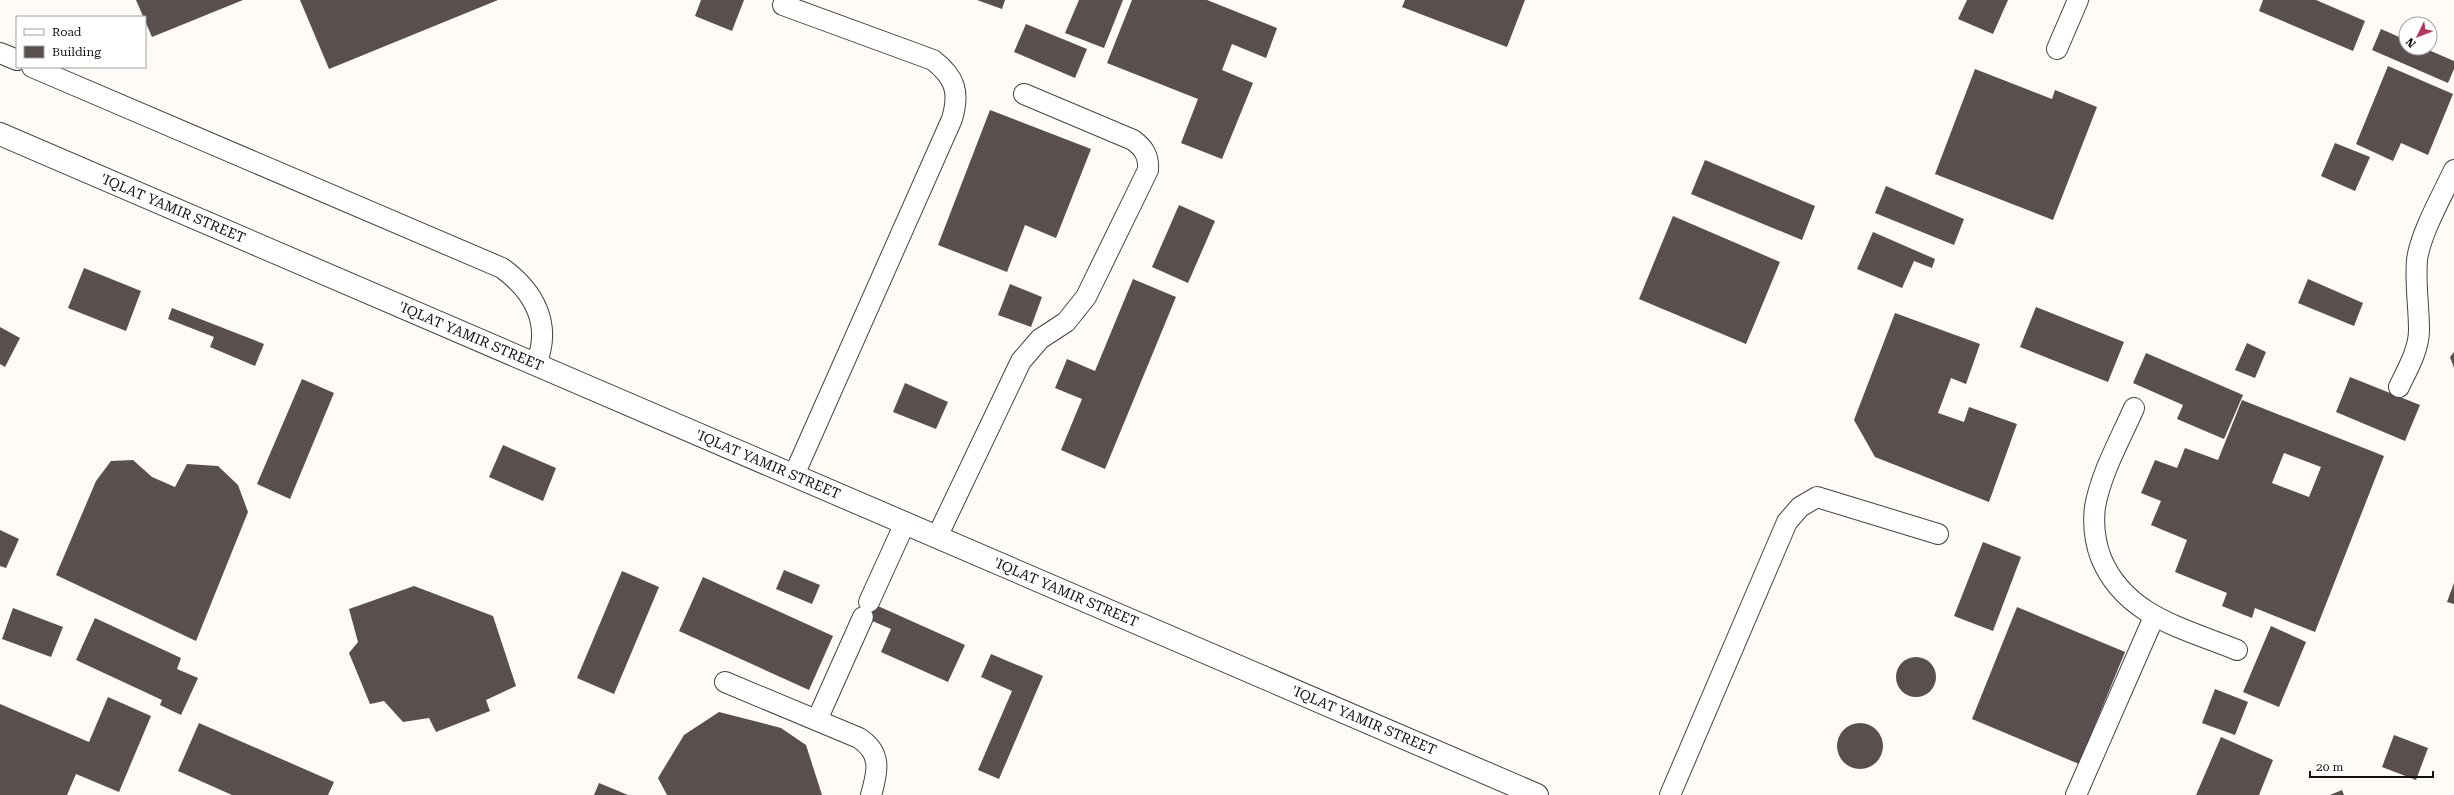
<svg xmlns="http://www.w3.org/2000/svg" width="2454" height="795" font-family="'Roboto Serif',serif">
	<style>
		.building { fill: #584f4e; fill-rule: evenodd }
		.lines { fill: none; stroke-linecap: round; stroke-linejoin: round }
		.lane-casing { stroke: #444; stroke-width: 22 }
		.street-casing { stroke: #444; stroke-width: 24 }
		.lane { stroke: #fff; stroke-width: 20 }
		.street { stroke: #fff; stroke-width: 22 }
		.labels { text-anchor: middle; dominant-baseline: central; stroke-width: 4; stroke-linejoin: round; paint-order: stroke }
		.street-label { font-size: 14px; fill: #111; stroke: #fff }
	</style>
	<rect width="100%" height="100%" fill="#fefaf5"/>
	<g class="building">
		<path d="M136,0H243L152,37Z"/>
		<path d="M300,0H498L329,69Z"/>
		<path d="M701,0H744L732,31L695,16Z"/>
		<path d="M977,0H1005L1002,9Z"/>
		<path d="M1079,0H1123L1104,48L1065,33Z"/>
		<path d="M1132,0H1207L1277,28L1266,58L1232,44L1222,70L1253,83L1222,159L1181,143L1198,99L1107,63Z"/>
		<path d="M1405,0H1525L1507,47L1402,7Z"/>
		<path d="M1967,0H2008L1993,34L1958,19Z"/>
		<path d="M2263,0H2316L2365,21L2353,51L2259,11Z"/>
		<path d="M1026,24L1087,49L1075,78L1014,52Z"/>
		<path d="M2381,29L2406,40V48H2424L2454,61V69L2448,83L2372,50Z"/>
		<path d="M2388,66L2453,94L2428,155L2401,143L2393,161L2356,144Z"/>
		<path d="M1975,69L2052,99L2055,90L2097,107L2053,220L1935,174Z"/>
		<path d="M990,110L1091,149L1056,238L1025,225L1007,272L938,245Z"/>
		<path d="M2335,143L2370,157L2355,191L2321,176Z"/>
		<path d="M1705,160L1815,206L1802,240L1691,194Z"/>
		<path d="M1886,186L1964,219L1954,245L1875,213Z"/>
		<path d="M1179,205L1215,221L1188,283L1152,267Z"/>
		<path d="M1673,216L1780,262L1746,344L1639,299Z"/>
		<path d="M1873,232L1935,259L1932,268L1914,261L1902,288L1857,269Z"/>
		<path d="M84,268L141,291L126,331L68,308Z"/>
		<path d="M1133,279L1176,297L1105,469L1061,450L1082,399L1055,388L1067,359L1095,371Z"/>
		<path d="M2308,279L2363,303L2354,326L2298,303Z"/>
		<path d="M1010,284L1042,297L1031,327L998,315Z"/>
		<path d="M2036,307L2124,342L2108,382L2020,347Z"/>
		<path d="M172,308L264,344L255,366L210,347L214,337L168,319Z"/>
		<path d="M1895,313L1980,344L1966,384L1951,378L1938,413L1964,422L1969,407L2017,424L1989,502L1875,457L1854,420Z"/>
		<path d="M0,327L20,338L5,367L0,364Z"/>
		<path d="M2247,343L2266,352L2255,378L2235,370Z"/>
		<path d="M2454,352V368L2450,357Z"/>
		<path d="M2146,353L2243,395L2224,439L2177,419L2183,405L2133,383Z"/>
		<path d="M2350,377L2420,405L2405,441L2336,412Z"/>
		<path d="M302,379L334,393L290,499L257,484Z"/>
		<path d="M905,383L948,402L936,429L893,412Z"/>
		<path d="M2242,400L2384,456L2315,632L2255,608L2252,618L2222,606L2227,593L2175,572L2187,540L2151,525L2161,501L2141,493L2155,460L2177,468L2185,448L2218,460ZM2284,453L2321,467L2309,497L2272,483Z"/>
		<path d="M503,445L556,468L543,501L489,477Z"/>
		<path d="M133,460L152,477L175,487L187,464L218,466L238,485L248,512L196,641L56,575L96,481L111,461Z"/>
		<path d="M0,530L19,539L6,568L0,566Z"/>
		<path d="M1983,542L2021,557L1993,631L1954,616Z"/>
		<path d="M784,570L820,585L812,604L776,589Z"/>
		<path d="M622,571L659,587L614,694L577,678Z"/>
		<path d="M703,577L833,636L809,690L679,631Z"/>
		<path d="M2454,583V604L2447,602Z"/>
		<path d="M414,586L493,616L516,686L486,700L490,711L436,732L429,718L403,722L384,701L370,704L349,653L358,642L349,609Z"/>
		<path d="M869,602L965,645L948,682L881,652L891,629L863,617Z"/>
		<path d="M2017,607L2125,652L2079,764L1972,719Z"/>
		<path d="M13,608L63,627L51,657L2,639Z"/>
		<path d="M95,618L181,658L177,669L198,678L181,715L160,705L162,700L76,660Z"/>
		<path d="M2271,626L2306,642L2279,707L2243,692Z"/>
		<path d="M991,654L1043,676L999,779L978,770L1012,691L981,677Z"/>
		<circle cx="1916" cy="677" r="20"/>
		<path d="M2215,689L2248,702L2235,735L2202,723Z"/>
		<path d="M108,697L151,716L119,792L76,774L67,795H0V704L89,742Z"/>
		<path d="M719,712L781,728L806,745L822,795H667L658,778L684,735Z"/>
		<circle cx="1860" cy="746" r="23"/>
		<path d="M199,723L334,782L328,795H232L178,771Z"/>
		<path d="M2394,735L2428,748L2416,780L2382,767Z"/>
		<path d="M2221,737L2273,760L2259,795H2196Z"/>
		<path d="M599,783L628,795H594Z"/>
		<path d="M2342,790L2344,795H2330Z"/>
	</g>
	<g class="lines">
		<g class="lane-casing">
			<g id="lane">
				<path d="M783,5L933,60C955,77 960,92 952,119L794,475"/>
				<path d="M2057,49L2078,0"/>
				<path d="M0,53L17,60"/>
				<path d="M32,67L502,268C535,292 552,325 536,364"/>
				<path d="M2399,387C2407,370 2419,350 2419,330C2419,307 2415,284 2417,260C2420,234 2443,194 2454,170"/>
				<path d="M2134,408C2120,440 2101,473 2095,507C2093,523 2095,542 2101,558C2125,616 2183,628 2237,650"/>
				<path d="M937,537L1021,361L1040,339L1066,322L1086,297L1148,170C1149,156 1144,148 1133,140L1024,94"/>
				<path d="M869,602L905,523"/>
				<path d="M725,682L859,738C882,753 878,771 871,795"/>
				<path d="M817,720L863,617"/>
				<path d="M1670,795L1787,522L1800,507L1817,497L1938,534"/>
				<path d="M2076,795L2154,617"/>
			</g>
		</g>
		<g class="street-casing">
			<path id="street" d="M0,134L1537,795"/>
		</g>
		<use href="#lane" class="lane"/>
		<use href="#street" class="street"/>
	</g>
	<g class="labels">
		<g class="street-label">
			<text transform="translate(173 208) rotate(23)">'IQLAT YAMIR STREET</text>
			<text transform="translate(471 336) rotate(23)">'IQLAT YAMIR STREET</text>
			<text transform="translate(768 464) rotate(23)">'IQLAT YAMIR STREET</text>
			<text transform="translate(1066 592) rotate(23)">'IQLAT YAMIR STREET</text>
			<text transform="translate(1364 720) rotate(23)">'IQLAT YAMIR STREET</text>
		</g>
	</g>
	<rect x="16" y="16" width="130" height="52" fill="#ffffff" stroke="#a0a0a0"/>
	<rect x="24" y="29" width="20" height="6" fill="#ffffff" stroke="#a0a0a0"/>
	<text x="52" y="36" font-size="12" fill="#111111">Road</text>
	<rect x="24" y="46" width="20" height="12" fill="#584f4e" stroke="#a0a0a0"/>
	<text x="52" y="56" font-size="12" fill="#111111">Building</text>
	<g transform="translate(2418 36) rotate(227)"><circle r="19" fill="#ffffff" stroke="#a0a0a0"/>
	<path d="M0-3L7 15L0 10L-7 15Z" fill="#b5345a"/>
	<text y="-6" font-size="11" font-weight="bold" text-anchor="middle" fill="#111111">N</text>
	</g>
	<path d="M2310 771v6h123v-6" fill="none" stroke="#111111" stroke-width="2"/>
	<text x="2316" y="771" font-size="12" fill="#111111" stroke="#ffffff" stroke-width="3" paint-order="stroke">20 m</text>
</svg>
